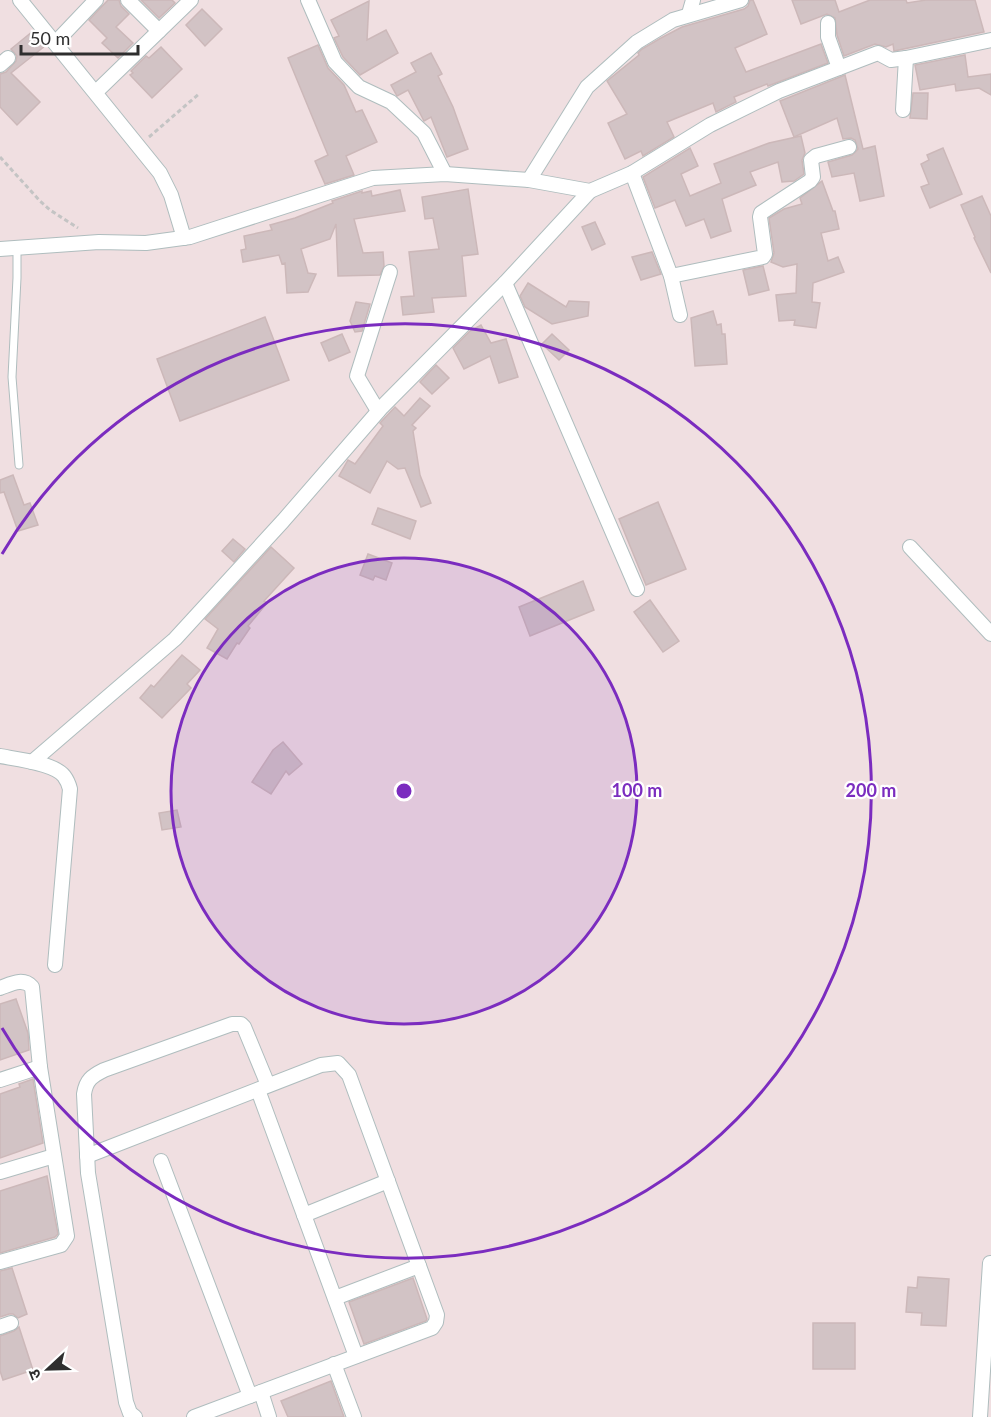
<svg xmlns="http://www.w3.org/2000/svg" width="991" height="1417" font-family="Lato,'Noto Sans Devanagari',sans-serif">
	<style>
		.building { fill: #d2c3c5; stroke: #ccb8b9; stroke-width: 1.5 }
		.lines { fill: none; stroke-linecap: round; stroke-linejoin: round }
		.service-casing { stroke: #afbdbe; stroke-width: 9 }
		.minor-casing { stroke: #afbdbe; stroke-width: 16 }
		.path { stroke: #c4c4c4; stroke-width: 3; stroke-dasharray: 4.5 3; stroke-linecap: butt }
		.service { stroke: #fff; stroke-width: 7 }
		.minor { stroke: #fff; stroke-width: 14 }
		.ring { fill: none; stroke: #7b2cbf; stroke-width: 3 }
		.centre { fill: #7b2cbf; stroke: #fff; stroke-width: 3 }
		.ring-label { font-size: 18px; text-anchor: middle; font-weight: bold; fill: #7b2cbf; stroke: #fff; stroke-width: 4.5; stroke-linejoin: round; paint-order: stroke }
	</style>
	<rect width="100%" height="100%" fill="#f0dfe1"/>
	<g class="building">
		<path d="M108,0H119L121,6L129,14L116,27L133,43L118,58L102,43L107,38L89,20Z"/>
		<path d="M141,0H172L175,3L159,18Z"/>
		<path d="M750,0H753L767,34L735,48L746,72L821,44L828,63L768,86L767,84L734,97L736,102L716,112L713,103L667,122L674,137L643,156L641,151L625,159L608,123L627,114L607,81L639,55L638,53L642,49L661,38L682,27L744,9L748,6Z"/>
		<path d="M792,0H835L839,12L870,0H906L907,3L926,0H975L984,32L894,51L893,44L886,47L875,44L844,56L837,35L835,18L827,14L801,24Z"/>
		<path d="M369,1L367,40L386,30L398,53L360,75L343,57L334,38L339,36L331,20Z"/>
		<path d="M202,9L222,29L205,46L186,25Z"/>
		<path d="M33,31L45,46L11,73L40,102L17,125L0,107V74L6,72L16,61L17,56L11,49Z"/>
		<path d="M318,45L328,68L344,85L356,112L362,110L377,142L346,156L354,175L325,184L315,161L328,155L288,58Z"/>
		<path d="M161,47L182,69L152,98L130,75L133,73L131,71L146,56L149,58Z"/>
		<path d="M431,53L442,74L438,76L453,107L468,149L447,157L431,117L424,121L408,90L397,96L391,85L416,72L411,63Z"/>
		<path d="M965,55L968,77L991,74V95L979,88L956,91L955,84L920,90L915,65Z"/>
		<path d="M845,75L863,149L875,146L884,196L860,201L854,173L832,177L828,162L852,155L858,149L855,140L851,138L843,139L837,118L794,137L780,101Z"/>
		<path d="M913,93H928L927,119L910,118Z"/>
		<path d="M801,136L805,153L802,160L804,174L794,181L782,182L778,162L750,172L756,185L722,199L731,231L711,238L704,219L686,226L675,200L655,208L643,177L690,148L698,166L681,174L690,196L721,183L714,164L769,143Z"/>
		<path d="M943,148L962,194L930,208L921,187L929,184L921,164L929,160L927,155Z"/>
		<path d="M822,181L833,211H835L839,229L821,233L828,261L838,257L844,272L813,283L812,302L820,303L816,328L794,325L795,320L779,321L776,295L796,293L797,264L783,267L771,262L774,253L769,218L784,209L802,204L800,198Z"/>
		<path d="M468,189L478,254L462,256L466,296L432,298L434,312L403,315L401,297L414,296L409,252L439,249L433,218L425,219L422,197Z"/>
		<path d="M400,190L405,211L354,219L363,253L383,252L384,266L380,275L338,276L336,224L330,239L301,249L308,273L316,274L308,292L287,293L285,263L282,264L279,255L243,262L241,250L246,249L244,236L272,230L270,225L295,218L333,203L332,201L362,191V193L371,191L372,196Z"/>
		<path d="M982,196L991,216V273L974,238L975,237L961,205Z"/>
		<path d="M595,222L605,244L592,250L582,227Z"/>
		<path d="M652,252L661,274L641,280L632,257Z"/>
		<path d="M763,266L769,290L749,295L743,270Z"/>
		<path d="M528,283L566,307L569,301L589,302L588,316L552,324L525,307L520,296Z"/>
		<path d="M356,302L370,304L362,331L355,332L350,321Z"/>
		<path d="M713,311L717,325L721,324L722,334H725L727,364L695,366L691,318Z"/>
		<path d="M265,317L289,380L180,421L157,359Z"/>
		<path d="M481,325L491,343L506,339L518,377L499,383L490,356L464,369L453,348L470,331Z"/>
		<path d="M342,334L350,352L329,361L321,343Z"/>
		<path d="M552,334L569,350L559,360L542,344Z"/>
		<path d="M436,365L449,378L432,394L420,382Z"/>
		<path d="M420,398L430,406L412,425L416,428L413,431L420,475L431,503L421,507L405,468L398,469L387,461L370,493L339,476L348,460L355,464L383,426L380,423L395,407L404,416Z"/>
		<path d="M13,475L24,505L30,503L38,525L18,531L4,492L0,493V480Z"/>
		<path d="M658,502L686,569L646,585L619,519Z"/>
		<path d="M378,508L416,521L410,539L372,524Z"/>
		<path d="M233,539L245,549L234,562L222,551Z"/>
		<path d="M271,547L294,568L264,601L267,603L248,626L250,628L239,644L237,643L227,659L207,648L218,629L205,619Z"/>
		<path d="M368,554L392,563L386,580L375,576L373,580L360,575Z"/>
		<path d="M583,581L594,610L530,636L519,607Z"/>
		<path d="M650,600L679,641L663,652L634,612Z"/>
		<path d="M182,655L200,670L187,684L191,688L162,718L140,698L151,685L154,687Z"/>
		<path d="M283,742L302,764L289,775L286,771L271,794L252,782L273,750Z"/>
		<path d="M177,810L181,827L162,830L159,813Z"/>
		<path d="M16,999L28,1033L29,1050L0,1060V1004Z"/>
		<path d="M33,1079L43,1143L0,1158V1094L20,1087L19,1084Z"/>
		<path d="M47,1176L58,1234L55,1237L0,1253V1191Z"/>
		<path d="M12,1268L27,1314L18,1318L13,1314H9L0,1317V1271Z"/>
		<path d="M918,1277L949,1279L946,1326L921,1325L922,1313L906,1312L908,1287L917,1288Z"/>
		<path d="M413,1278L427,1319L426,1321L364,1344L349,1302Z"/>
		<rect x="813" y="1323" width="42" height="46"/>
		<path d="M19,1327L33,1370L3,1380L0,1371V1336L14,1331Z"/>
		<path d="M331,1381L344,1417H288L281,1401Z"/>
	</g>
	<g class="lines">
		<g class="service-casing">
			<path id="service" d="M17,249V278L12,377L19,465"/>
		</g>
		<g class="minor-casing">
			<g id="minor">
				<path d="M20,0L160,173L171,195L184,238"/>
				<path d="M128,0L159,31"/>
				<path d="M308,0L335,62L359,87L391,102L424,133L445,174"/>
				<path d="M689,14L693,0"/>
				<path d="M828,23V37L839,68"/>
				<path d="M55,43L96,0"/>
				<path d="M0,65L8,58"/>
				<path d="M96,92L191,0"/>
				<path d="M903,110L906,58"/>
				<path d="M632,173L671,276L680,315"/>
				<path d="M529,180L587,87L637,42L673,20L741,0"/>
				<path d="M0,249L99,242L146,243L190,237L373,178L445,174L529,180L590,191L632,173L710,125L779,91L878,53L891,60L906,58L991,40"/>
				<path d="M671,276L763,257L765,254L760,217L761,213L810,181L813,177L811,160L816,156L849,147"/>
				<path d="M505,283L637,589"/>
				<path d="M378,411L357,376L390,272"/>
				<path d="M910,547L991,634"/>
				<path d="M0,756C16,759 54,763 64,776C67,780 69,785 70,789L55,965"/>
				<path d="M32,762L175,639L283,521L382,407L505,283L590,191"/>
				<path d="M0,988C11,984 23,977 32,987L40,1067L67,1236L61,1245L0,1262"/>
				<path d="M0,1080L40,1067"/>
				<path d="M258,1090L356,1356"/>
				<path d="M87,1156L321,1065L338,1063L349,1075L437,1315L436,1322L432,1328L194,1417"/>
				<path d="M161,1161L250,1396"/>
				<path d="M0,1172L54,1156"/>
				<path d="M304,1215L388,1181"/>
				<path d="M335,1298L419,1266"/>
				<path d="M0,1327L11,1323"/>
				<path d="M334,1364L354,1417"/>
				<path d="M261,1392L269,1417"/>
				<path d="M135,1417L130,1413L126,1402L88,1173L84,1094C86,1080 92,1076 104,1070L232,1024H241L244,1027L268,1085"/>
				<path d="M980,1417L990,1263"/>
			</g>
		</g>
		<g class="path">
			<path d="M149,137L200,93"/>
			<path d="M0,157L40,201L50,210L78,228"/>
		</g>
		<use href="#service" class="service"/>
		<use href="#minor" class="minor"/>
	</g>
	<circle cx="404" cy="791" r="233" fill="#7b2cbf" fill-opacity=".12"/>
	<g class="ring">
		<circle cx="404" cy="791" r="233"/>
		<path d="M2 554A467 467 0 1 1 2 1028"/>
	</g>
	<circle cx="404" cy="791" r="9" class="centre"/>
	<g class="ring-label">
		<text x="637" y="797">100 m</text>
		<text x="871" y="797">200 m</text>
	</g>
	<g transform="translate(48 1369) rotate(248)" stroke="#ffffff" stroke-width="4.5" paint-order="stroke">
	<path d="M0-4.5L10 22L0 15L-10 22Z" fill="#2e2e2e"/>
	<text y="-9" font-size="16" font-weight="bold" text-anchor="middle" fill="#2e2e2e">उ</text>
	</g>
	<path d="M21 45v9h117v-9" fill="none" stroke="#2e2e2e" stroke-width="3"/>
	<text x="30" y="45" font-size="18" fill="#2e2e2e" stroke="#ffffff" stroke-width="4.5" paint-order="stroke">50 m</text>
</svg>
